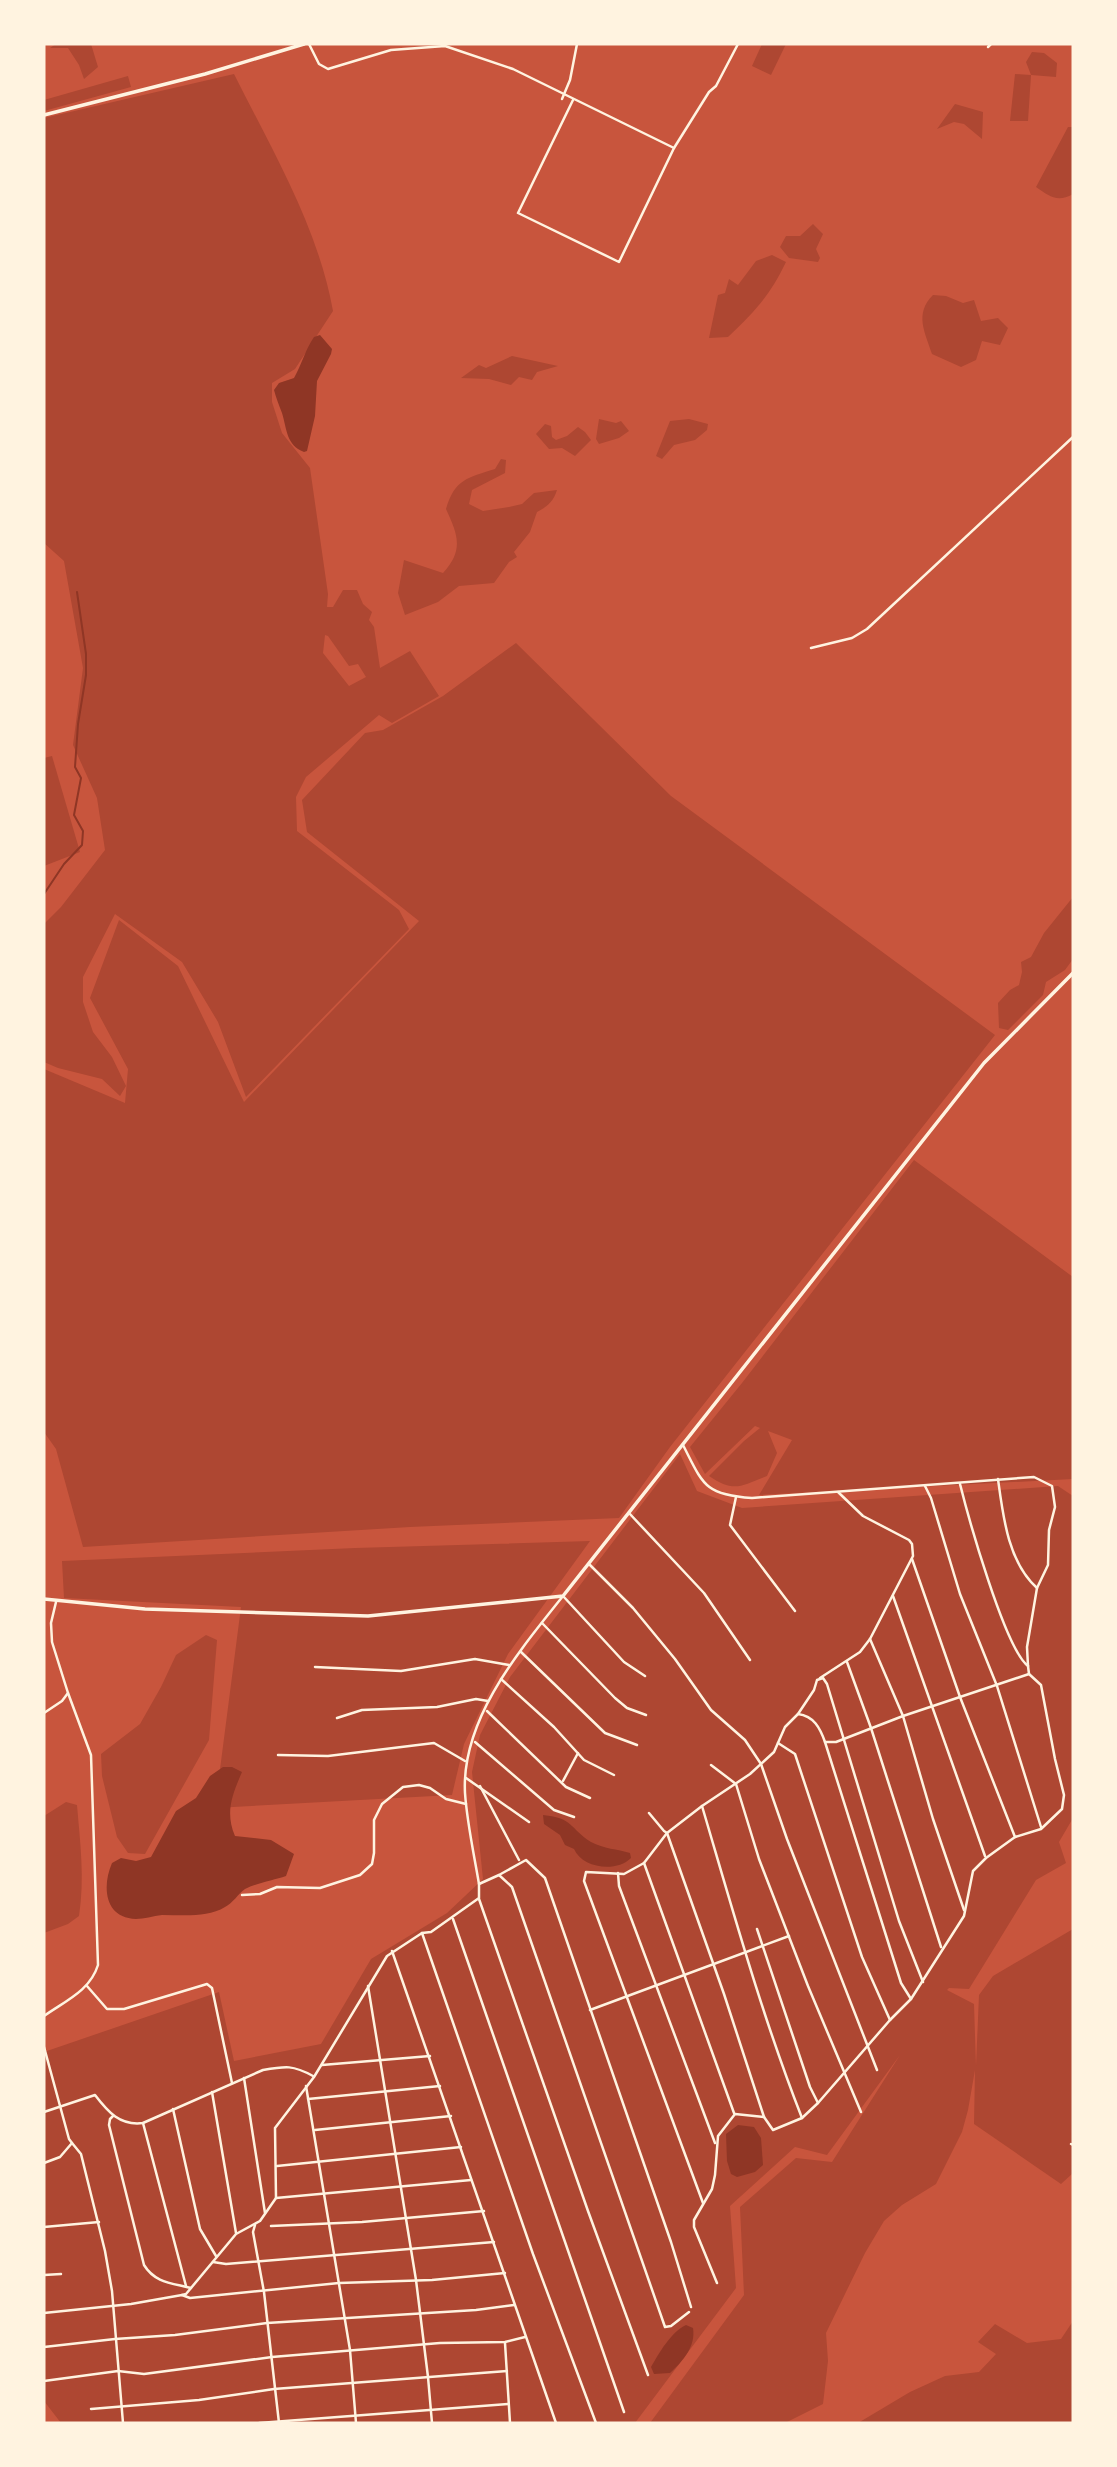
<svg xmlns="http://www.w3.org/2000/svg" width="1117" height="2467" font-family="'PT Serif',serif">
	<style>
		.green { fill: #ae4732; fill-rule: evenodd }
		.water { fill: #8f3625 }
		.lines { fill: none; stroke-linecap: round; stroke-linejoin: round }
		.stream { stroke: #8f3625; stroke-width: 2 }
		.minor { stroke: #fff3e0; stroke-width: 2.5 }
		.tertiary { stroke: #fff3e0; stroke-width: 3.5 }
	</style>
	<rect width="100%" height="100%" fill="#c8553d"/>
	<g class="green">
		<path d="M56,44H91L98,67L84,79L79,65L68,48H50Z"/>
		<path d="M762,44H786L771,75L752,66Z"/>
		<path d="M1032,52L1044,53L1057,63L1056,77L1031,75L1026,62Z"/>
		<path d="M234,74C272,150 318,227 333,311L295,369L272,383V402L282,433L310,468L328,594L327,607H333L343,590H357L363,604L372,612L369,620L374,627L380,668L410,651L439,696L392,723L379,715L306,777L296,797L297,831L399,910L409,929L246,1097L218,1022L182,962L115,914L83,977V1002L93,1032L112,1057L126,1086L120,1096L102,1079L58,1068L44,1062V924L61,907L105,850L97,798L73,745L83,668L64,561L44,543V118ZM325,635L328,636L349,666L358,664L366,677L349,686L323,653Z"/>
		<path d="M1015,74L1031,75L1028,121H1010Z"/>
		<path d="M128,76L131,87L44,111V100Z"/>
		<path d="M955,104L983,112L982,139L964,124L954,122L937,129Z"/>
		<path d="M1068,127H1073V194C1057,203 1049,196 1036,187Z"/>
		<path d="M813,224L823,234L816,249L820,258L818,262L789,258L780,247L786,236H800Z"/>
		<path d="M772,255L786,262C769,297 755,311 728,337L709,338L718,295L725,293L729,279L738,285L756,261Z"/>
		<path d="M933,295L946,296L963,303L974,300L981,321L998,318L1008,328L1000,345L982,341L976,360L961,367L932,354C925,332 914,314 933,295Z"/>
		<path d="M512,356L558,366L537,372L532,380L519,377L511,385L489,379L461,378L479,365L486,368Z"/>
		<path d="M599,419L616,423L621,421L629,431L619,438L599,444L596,439Z"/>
		<path d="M689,419L708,424L707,430L695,440L674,445L662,459L656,456L670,421Z"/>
		<path d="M545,424L551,426L552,437L556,440L567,436L578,427L585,432L591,440L575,456L562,448L549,449L536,434Z"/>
		<path d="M501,459L506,460L505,473L472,490L469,504L483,511L509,507L522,504L534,493L557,490C553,502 548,506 537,512L530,532L514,552L517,557L509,562L494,583L459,586L438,602L405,615L398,593L404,560L443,573C464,550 458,535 446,509C455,479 467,478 495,469Z"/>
		<path d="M516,643L671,796L995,1035L670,1447L619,1518L410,1527L83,1547L56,1449L44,1432V1069L125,1103L128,1069L90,998L119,920L178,966L244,1102L419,921L307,832L302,800L365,733L383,730L443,696Z"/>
		<path d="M52,756L80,852L44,866V758Z"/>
		<path d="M1073,897V959L1065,970L1046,982L1043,995L1008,1030L999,1028L998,1003L1010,990L1019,985L1022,972L1021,962L1031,957L1044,933Z"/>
		<path d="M914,1160L1073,1277V1479L759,1495L792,1440L768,1431L777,1453L767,1476C741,1486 734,1493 709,1476L744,1441L760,1428L755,1426L705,1474L690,1447L742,1383Z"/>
		<path d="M680,1454L697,1491L742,1508L1058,1486L1073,1496V1818L1059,1842L1066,1863L1036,1880L969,1989L949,1988L947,1990L974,2004L976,2066L979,1995L993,1976L1073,1929V2173L1061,2184L974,2124L975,2070L968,2110L962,2132L936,2184L902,2205L884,2221L865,2253L826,2333L828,2361L823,2404L785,2423H650L744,2295L740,2207L796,2158L832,2162L900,2055L827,2155L795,2147L730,2206L736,2288L635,2423H61L44,2401V2052L219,1992L234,2061L321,2044L371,1959L447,1913L483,1879L472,1772L480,1735L510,1677Z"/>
		<path d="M590,1541L508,1654L464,1744L452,1795L215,1808L241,1607L64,1598L62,1561L355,1548Z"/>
		<path d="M206,1635L217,1640L209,1740L145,1854L128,1853L117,1837L102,1776L101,1754L140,1724L161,1687L176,1655Z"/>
		<path d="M66,1802L77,1805C80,1842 85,1878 79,1916L68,1924L44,1933V1816Z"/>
		<path d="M1073,2321V2423H858L910,2392L945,2376L979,2372L996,2354L978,2342L995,2324L1027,2343L1061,2339Z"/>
	</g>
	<g class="water">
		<path d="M320,335L332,349L331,354L317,381L315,416L307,451L304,452C286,445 287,429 282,413C279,405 276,398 274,390L279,383L294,378C302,364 305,350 314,337Z"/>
		<path d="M223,1767H232L242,1772C232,1795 225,1813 235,1836L271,1840L294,1854L286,1876C274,1880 257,1883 245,1889C238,1894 233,1903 225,1907C207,1918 183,1915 162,1915C153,1916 144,1919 136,1919C104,1918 102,1886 112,1863L121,1858L136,1861L151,1857L176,1811L196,1798L210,1776Z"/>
		<path d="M543,1815C574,1818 569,1828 591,1842C604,1849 617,1849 630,1853L631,1858C616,1873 582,1868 574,1849L565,1845L560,1835L544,1824Z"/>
		<path d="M738,2125L754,2127L761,2138L763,2165L755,2172L737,2177L731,2174L727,2161L726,2134Z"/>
		<path d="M686,2325L693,2328C696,2346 683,2361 670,2373L654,2374L651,2367C659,2353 671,2332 686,2325Z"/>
	</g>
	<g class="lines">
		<path class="stream" d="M44,894L64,864L82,845L83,831L74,815L81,778L75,767L78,724L86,675V654L77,592"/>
		<g class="minor">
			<path d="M309,44L319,64L328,69L391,50L445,46L513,69L674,148"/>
			<path d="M988,47L991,44"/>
			<path d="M562,99L570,80L577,44"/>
			<path d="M573,100L518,213L619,262L674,148L709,92L716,86L738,44"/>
			<path d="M811,648L852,638L867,629L1073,437"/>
			<path d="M683,1445C703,1484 704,1495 752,1498L1034,1477L1052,1486L1055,1507L1049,1530L1048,1565L1037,1588L1027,1647L1028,1666L1029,1674L1041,1685L1055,1759L1064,1795L1062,1809L1041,1829L1015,1837L986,1858L973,1871L964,1916L911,1999L890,2020L818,2103L802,2118L773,2130L764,2117L735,2114L718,2136L715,2175L712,2189L694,2220V2227L717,2283"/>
			<path d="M998,1479C1003,1516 1008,1562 1037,1588"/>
			<path d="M960,1484C968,1516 1005,1649 1028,1666"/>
			<path d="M925,1486L931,1498L960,1594L997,1686L1041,1827"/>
			<path d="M736,1497L730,1525L795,1611"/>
			<path d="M629,1513L704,1593L750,1660"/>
			<path d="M912,1559L960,1697L1015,1837"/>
			<path d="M589,1564L633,1608L675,1659L711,1710L745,1740L761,1764L787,1839L877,2070"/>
			<path d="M893,1596L985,1856"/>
			<path d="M542,1623L615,1698L627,1708L646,1715"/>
			<path d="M870,1639L903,1716L933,1819L964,1910"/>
			<path d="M521,1652L605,1733L637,1745"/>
			<path d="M847,1662L871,1728L941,1947"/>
			<path d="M315,1667L401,1671L475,1659L509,1665"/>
			<path d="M820,1678L860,1652L870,1639L913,1556L912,1544L909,1540L863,1516L838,1492"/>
			<path d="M501,1679L554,1727L584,1760L614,1775"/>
			<path d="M487,1711L566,1787L590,1798"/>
			<path d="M44,1713L62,1701L68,1693L52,1642L51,1623L56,1602"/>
			<path d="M798,1714L814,1690L817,1680L823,1678L827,1684L899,1921L923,1982"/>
			<path d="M337,1718L362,1710L437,1707L476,1699L488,1701"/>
			<path d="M475,1742L554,1810L574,1817"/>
			<path d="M825,1742L901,1983L911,1999"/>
			<path d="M778,1743L795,1754L862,1957L890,2020"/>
			<path d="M278,1755L328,1756L434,1743L465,1761"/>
			<path d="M711,1765L736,1784L759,1859L808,1986L861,2112"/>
			<path d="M466,1778L529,1822"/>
			<path d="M563,1781L578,1753"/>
			<path d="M480,1786L519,1860"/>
			<path d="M702,1806C733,1911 762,2016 802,2118"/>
			<path d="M649,1813L664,1831L667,1833L724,1994L764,2117"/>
			<path d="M644,1863L734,2113"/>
			<path d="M618,1873L619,1886L715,2143"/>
			<path d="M499,1875L526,1860L545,1878L671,2242L691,2307"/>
			<path d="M479,1884L499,1875L512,1887L665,2327L671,2326L689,2312"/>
			<path d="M242,1895L260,1894L277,1887L320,1888L360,1875L372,1864L374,1853V1820L382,1804L403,1787L419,1785L430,1788L446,1799L466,1804"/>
			<path d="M479,1899L588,2211L648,2375"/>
			<path d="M453,1919L624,2412"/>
			<path d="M757,1929L810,2087L818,2103"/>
			<path d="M422,1933L533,2254L596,2423"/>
			<path d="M392,1951L556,2423"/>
			<path d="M87,1986L107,2009H124L207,1984L212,1988L232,2083"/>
			<path d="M368,1986L416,2280L428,2377L432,2423"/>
			<path d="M590,2010L789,1936"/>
			<path d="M44,2016C65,2001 90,1991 98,1965L91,1755L68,1693"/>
			<path d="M44,2047L69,2139L72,2143L60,2157L44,2163"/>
			<path d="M322,2065L430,2056"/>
			<path d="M244,2078L265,2213"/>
			<path d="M306,2086L350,2350L356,2423"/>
			<path d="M212,2092L236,2233"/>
			<path d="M308,2099L440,2086"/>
			<path d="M173,2109L200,2229L216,2256"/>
			<path d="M44,2112L95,2095C108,2112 120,2126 143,2123L263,2070C286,2066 293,2065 313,2076"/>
			<path d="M113,2116L110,2119L109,2125L144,2265C155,2283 172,2283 191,2288"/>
			<path d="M143,2123L186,2286"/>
			<path d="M315,2130L451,2116"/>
			<path d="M72,2143L81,2154L105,2251L112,2291L123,2423"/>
			<path d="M1071,2144L1073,2145"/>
			<path d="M277,2166L461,2147"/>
			<path d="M276,2198L471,2180"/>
			<path d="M703,2203L584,1881L586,1872L624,1874L644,1863L667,1833L702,1806L750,1774L774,1752L785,1727L798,1714C814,1716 820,1728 825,1742H836L903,1716L1029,1674"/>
			<path d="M255,2225L253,2232L264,2292L279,2423"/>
			<path d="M271,2226L362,2222L484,2211"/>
			<path d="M44,2227L99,2222"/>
			<path d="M213,2262L226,2264L494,2242"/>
			<path d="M44,2275L61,2274"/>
			<path d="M182,2295L186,2294L236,2234L260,2221L276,2198L275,2128L314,2077L387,1956L422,1933L431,1932L479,1898V1884C474,1854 467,1823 465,1793C461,1719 520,1650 563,1596L624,1662L645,1676"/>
			<path d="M44,2313L131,2304L182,2295L190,2298L339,2283L432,2280L505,2273"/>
			<path d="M505,2343L510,2423"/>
			<path d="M44,2347L115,2339L175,2335L267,2323L476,2310L514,2305"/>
			<path d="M44,2381L118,2371L144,2374L272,2357L440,2343L505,2342L525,2337"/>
			<path d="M91,2409L199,2400L274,2389L507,2371"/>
			<path d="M259,2423L508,2404"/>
		</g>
		<g class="tertiary">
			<path d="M44,115L205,74L304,44"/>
			<path d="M44,1599L145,1609L368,1616L563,1596L984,1063L1073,973"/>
		</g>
	</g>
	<rect width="1117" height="2467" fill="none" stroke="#fff3e0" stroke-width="91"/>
</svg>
